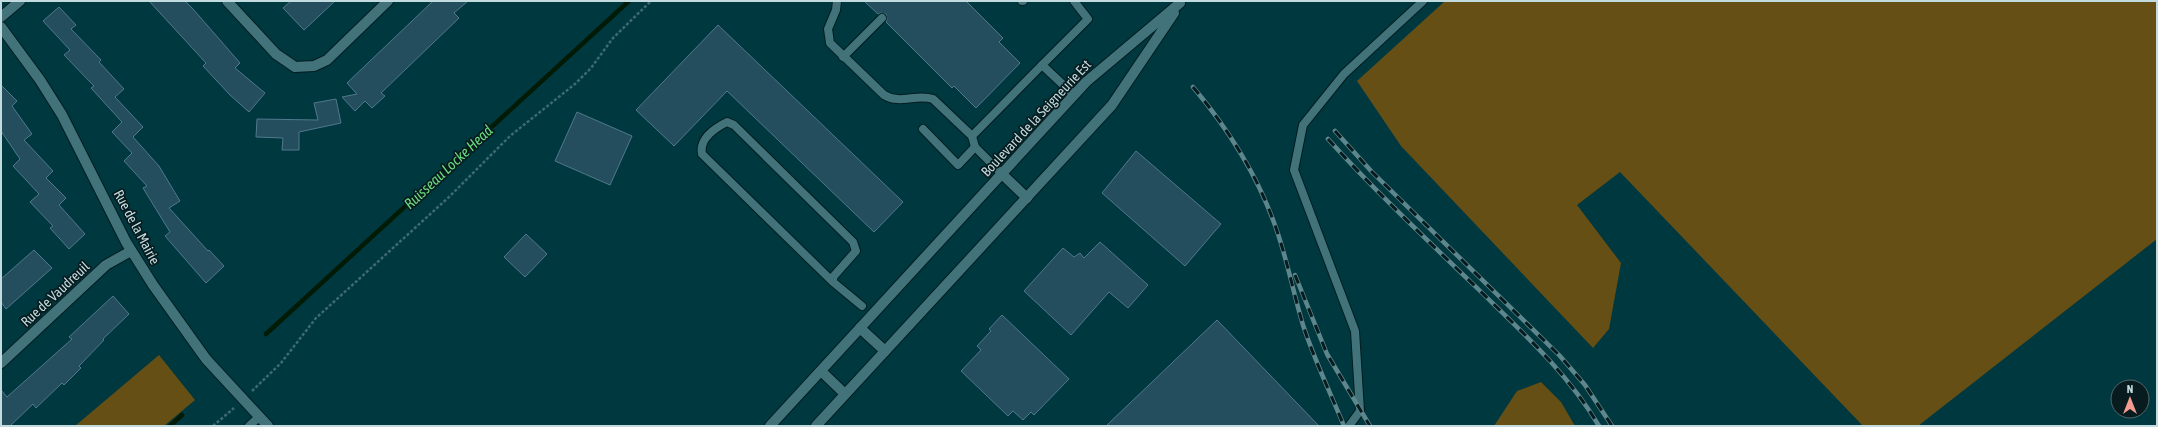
<svg xmlns="http://www.w3.org/2000/svg" width="2158" height="427" font-family="'Asap Condensed',sans-serif">
	<style>
		.green { fill: #654f14 }
		.lines { fill: none; stroke-linecap: round; stroke-linejoin: round }
		.stream { stroke: #011b06; stroke-width: 4.5 }
		.building { fill: #244d5e; stroke: #50798b }
		.service-casing { stroke: #031d20; stroke-width: 10 }
		.minor-casing { stroke: #031d20; stroke-width: 12 }
		.secondary-casing { stroke: #031d20; stroke-width: 12 }
		.path { stroke: #3d6b71; stroke-width: 2.5; stroke-dasharray: 3 2; stroke-linecap: butt }
		.service { stroke: #42737a; stroke-width: 8 }
		.minor { stroke: #42737a; stroke-width: 10 }
		.secondary { stroke: #42737a; stroke-width: 10 }
		.rail-casing { stroke: #5e878d; stroke-width: 4.5 }
		.rail { stroke: #081c1f; stroke-width: 3; stroke-dasharray: 9; stroke-linecap: butt }
		.labels { text-anchor: middle; dominant-baseline: central; stroke-width: 3.5; stroke-linejoin: round; paint-order: stroke }
		.street-label { font-size: 14px; fill: #c2dbdf; stroke: #081c1f }
		.water-label { font-size: 15px; font-style: italic; fill: #6ada7f; stroke: #081c1f }
	</style>
	<rect width="100%" height="100%" fill="#00383f"/>
	<g class="green">
		<path d="M1445,1H2157V239L1918,426H1863L1620,172L1577,205L1621,263L1609,329L1593,348L1401,146L1357,81Z"/>
		<path d="M159,355L195,400L164,426H75Z"/>
		<path d="M1541,382L1561,402L1575,426H1494L1517,391Z"/>
	</g>
	<g class="lines">
		<g class="stream">
			<path d="M266,334L629,1"/>
			<path d="M170,426L182,415"/>
		</g>
	</g>
	<g class="building">
		<path d="M149,1H185L193,9L240,63L235,68L265,93L249,112L230,95L203,66L206,63Z"/>
		<path d="M291,1H335L304,30L283,8Z"/>
		<path d="M433,1H468L454,13L459,18L381,93L385,96L372,108L365,101L355,111L342,97L357,94L347,83Z"/>
		<path d="M864,1H966L1003,38L999,42L1020,63L976,108L954,86L952,88L886,22L887,19L886,14L881,13L878,14Z"/>
		<path d="M59,7L76,25L71,29L101,60L99,62L124,89L115,97L143,127L133,137L159,166L180,201L169,208L208,251L209,250L224,266L206,283L165,236L170,232L143,188L147,186L124,161L132,153L112,132L122,122L91,88L94,86L64,55L70,50L43,21Z"/>
		<path d="M718,25L903,202L874,232L727,91L674,146L636,110Z"/>
		<path d="M1,85L17,101L12,106L32,134L24,140L53,171L46,178L66,198L59,205L85,234L69,249L50,228L53,226L30,202L39,194L13,166L20,159L1,131Z"/>
		<path d="M336,99L341,123L299,132V150H282L283,138L256,137L257,119L318,120L314,103Z"/>
		<path d="M577,112L632,136L610,185L555,161Z"/>
		<path d="M1136,151L1221,224L1185,266L1102,193Z"/>
		<path d="M526,234L547,254L525,277L504,257Z"/>
		<path d="M1100,242L1148,285L1128,308L1109,292L1071,335L1024,291L1063,248L1074,257L1080,253L1084,258Z"/>
		<path d="M34,250L52,268L6,309L1,302V279Z"/>
		<path d="M113,296L129,314L103,339L104,340L79,366L81,368L64,385L62,383L36,408L33,404L10,426H1V390L7,397L72,339L69,337Z"/>
		<path d="M1002,315L1069,379L1034,415L1031,412L1023,420L1013,411L1008,416L961,371L981,350L977,346L991,331L989,329Z"/>
		<path d="M1217,320L1319,426H1106Z"/>
	</g>
	<g class="lines">
		<g class="service-casing">
			<g id="service">
				<path d="M837,1L836,10L828,29L830,43L884,95C900,105 917,93 933,99L972,136"/>
				<path d="M1022,1H1023"/>
				<path d="M843,57L882,18"/>
				<path d="M1042,65L1088,19L1074,1"/>
				<path d="M923,129L958,165L975,147L1002,174"/>
				<path d="M975,147L972,136L1042,65L1074,95"/>
				<path d="M833,282L702,154C699,139 715,128 727,122L734,125L853,242L856,251L833,277V282L862,306"/>
				<path d="M249,426L259,417"/>
				<path d="M1349,426L1360,411L1355,331L1294,170L1303,125L1344,74L1423,1"/>
			</g>
		</g>
		<g class="minor-casing">
			<g id="minor">
				<path d="M227,1L276,54L295,67L314,66L327,60L388,1"/>
				<path d="M1,17L20,1"/>
				<path d="M1,27L40,80L62,115L126,242L153,285L206,359L268,426"/>
				<path d="M1,363L106,265L131,251"/>
			</g>
		</g>
		<g class="secondary-casing">
			<g id="secondary">
				<path d="M1002,174L1027,198"/>
				<path d="M860,328L885,351"/>
				<path d="M821,371L845,394"/>
				<path d="M770,426L1086,82L1180,3"/>
				<path d="M816,426L1112,105L1174,13"/>
			</g>
		</g>
		<g class="path">
			<path d="M252,391L281,363L316,318L326,309L449,197L510,136L575,84L591,68L613,38L651,1"/>
			<path d="M213,426L234,408"/>
		</g>
		<use href="#service" class="service"/>
		<use href="#minor" class="minor"/>
		<use href="#secondary" class="secondary"/>
		<g class="rail-casing">
			<g id="rail">
				<path d="M1193,87C1230,131 1260,179 1278,234C1288,264 1294,295 1303,325C1314,359 1330,392 1344,426"/>
				<path d="M1335,131L1372,172L1560,356L1585,385L1612,426"/>
				<path d="M1328,139C1375,191 1426,239 1476,287C1521,331 1567,372 1599,426"/>
				<path d="M1295,275L1327,354L1370,426"/>
			</g>
		</g>
		<use href="#rail" class="rail"/>
	</g>
	<g class="labels">
		<g class="street-label">
			<text transform="translate(1036 118) rotate(-47)">Boulevard de la Seigneurie Est</text>
			<text transform="translate(137 227) rotate(62)">Rue de la Mairie</text>
			<text transform="translate(55 294) rotate(-43)">Rue de Vaudreuil</text>
		</g>
		<g class="water-label">
			<text transform="translate(448 167) rotate(-43)">Ruisseau Locke Head</text>
		</g>
	</g>
	<rect width="2158" height="427" fill="none" stroke="#c2dbdf" stroke-width="4"/>
	<g transform="translate(2130 399)"><circle r="19" fill="#081c1f" stroke="#52686c"/>
	<path d="M0-3L7 15L0 10L-7 15Z" fill="#f59c91"/>
	<text y="-6" font-size="11" font-weight="bold" text-anchor="middle" fill="#c2dbdf">N</text>
	</g>
</svg>
